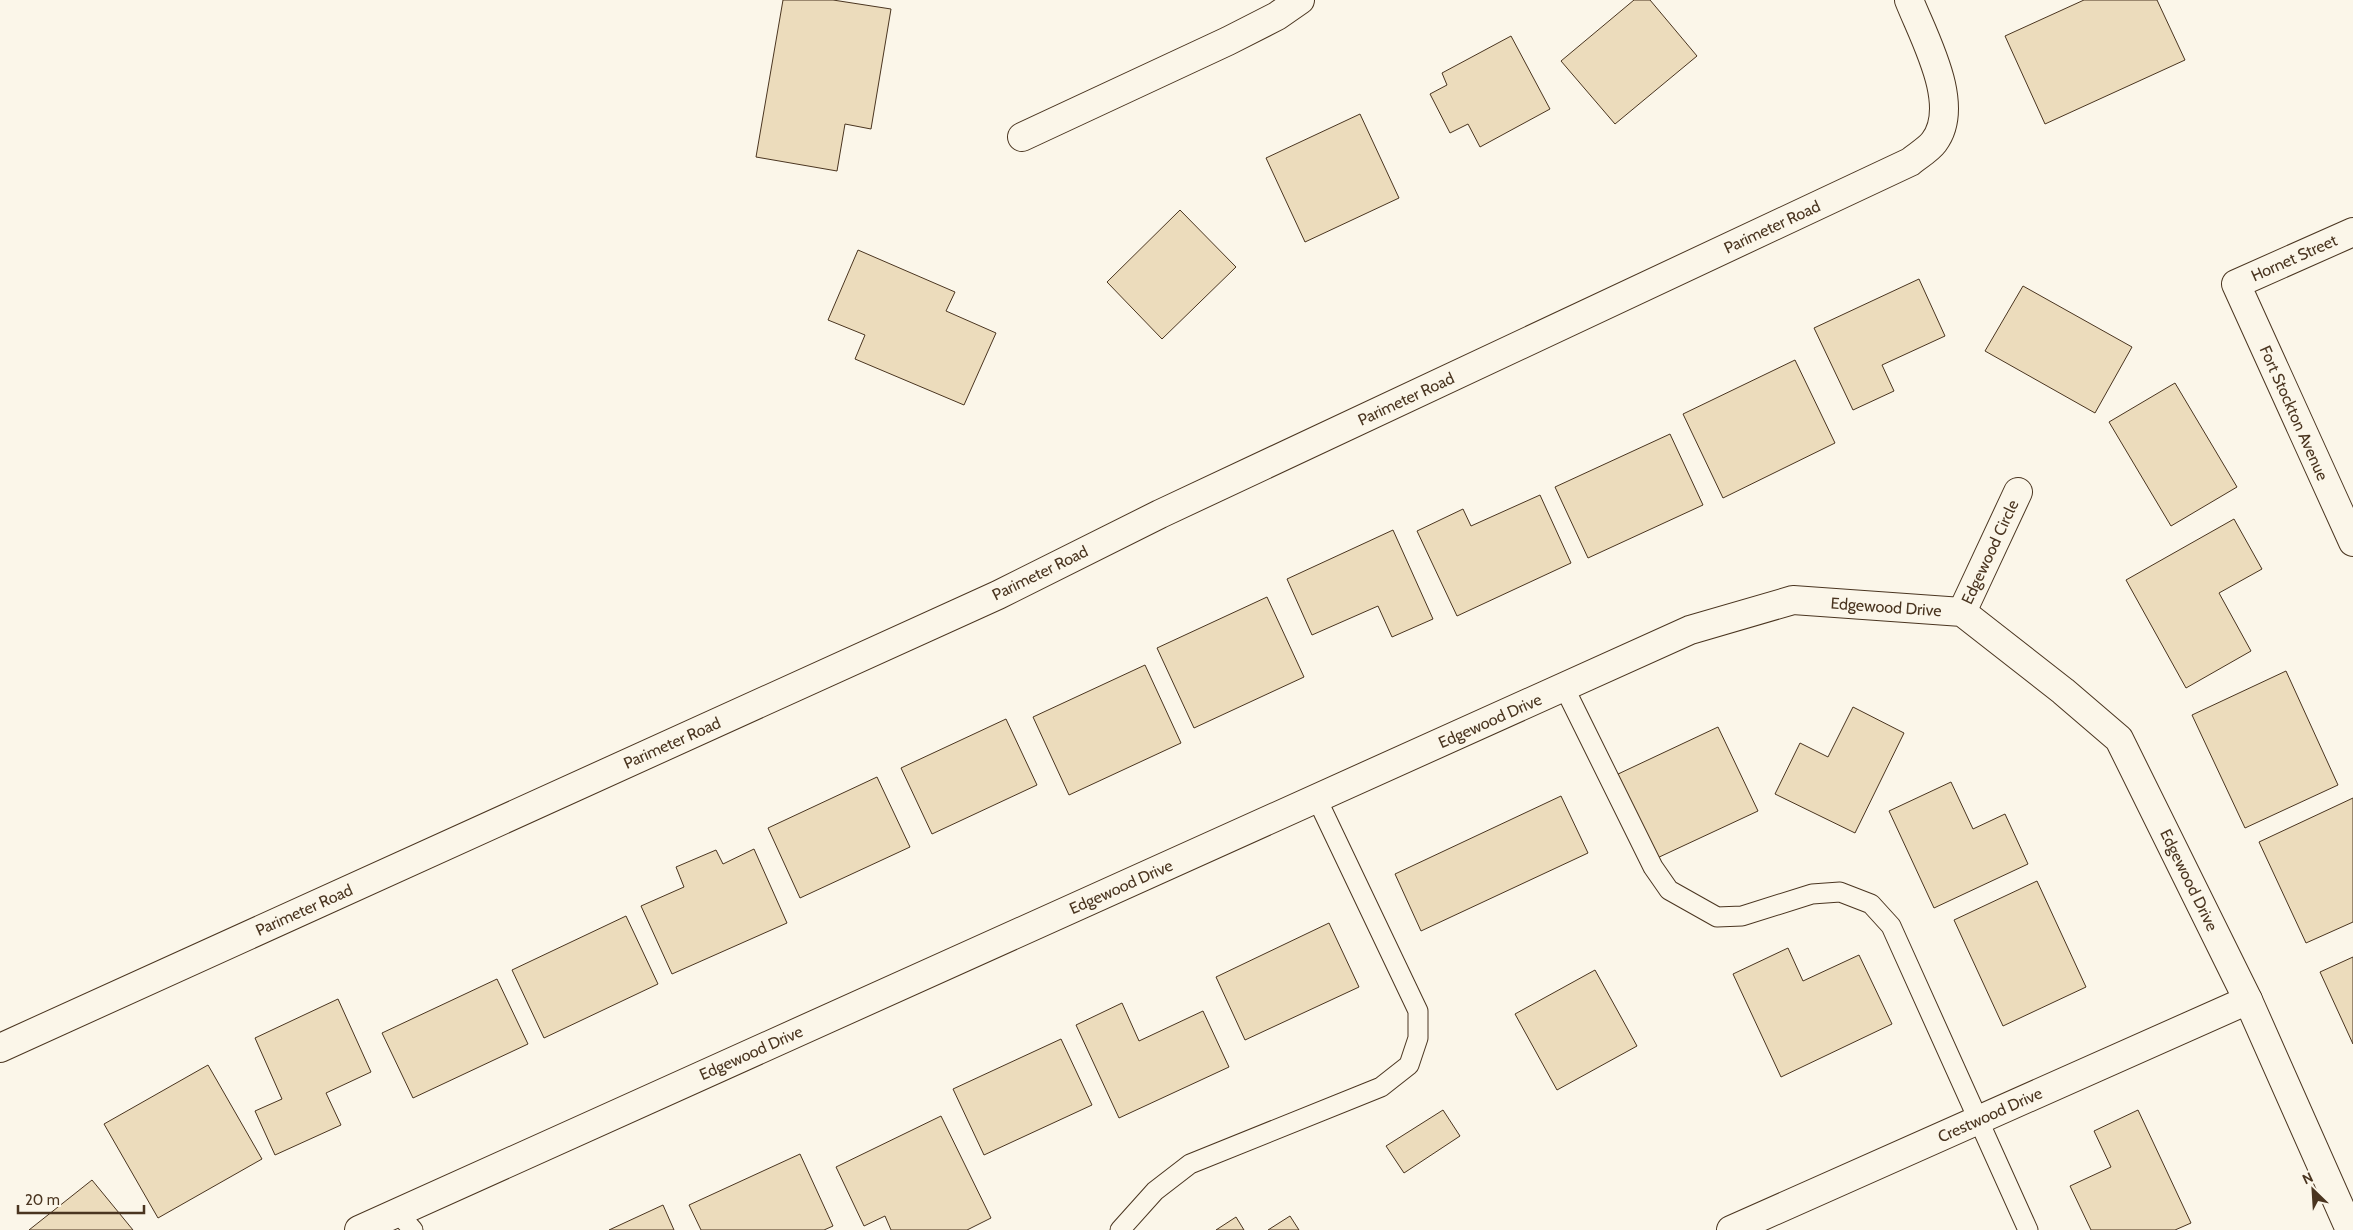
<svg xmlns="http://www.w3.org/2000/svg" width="2353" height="1230" font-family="Cabin,sans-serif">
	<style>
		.building { fill: #ecdcbc; stroke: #4a3520 }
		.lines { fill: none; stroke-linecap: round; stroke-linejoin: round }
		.service-casing { stroke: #4a3520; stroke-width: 21 }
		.minor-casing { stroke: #4a3520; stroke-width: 30 }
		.service { stroke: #fbf6e9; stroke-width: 19 }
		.minor { stroke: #fbf6e9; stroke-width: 28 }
		.labels { text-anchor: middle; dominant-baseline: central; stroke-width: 4; stroke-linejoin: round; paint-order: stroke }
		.street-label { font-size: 16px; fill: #4a3520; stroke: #fbf6e9 }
	</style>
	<rect width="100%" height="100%" fill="#fbf6e9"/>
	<g class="building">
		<path d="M783,0H833L891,9L871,129L845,124L837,171L756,157Z"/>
		<path d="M1634,0H1650L1697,56L1615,124L1561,61Z"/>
		<path d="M2084,0H2157L2185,60L2045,124L2005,36Z"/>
		<path d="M1511,36L1550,109L1480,147L1468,124L1450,133L1430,94L1447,85L1442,73Z"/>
		<path d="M1360,114L1399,198L1305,242L1266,158Z"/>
		<path d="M1180,210L1236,267L1162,339L1107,282Z"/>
		<path d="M858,250L955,292L946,311L996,333L964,405L855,359L865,335L828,320Z"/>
		<path d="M1919,279L1945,336L1882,365L1894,391L1853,410L1814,328Z"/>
		<path d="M2023,286L2132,347L2095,413L1985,351Z"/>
		<path d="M1795,360L1835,443L1723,498L1683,414Z"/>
		<path d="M2175,383L2237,487L2171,526L2109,422Z"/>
		<path d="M1670,434L1703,505L1588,558L1555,487Z"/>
		<path d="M1540,495L1571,563L1457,616L1417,531L1463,509L1471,526Z"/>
		<path d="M2234,519L2262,569L2219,593L2251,651L2186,688L2126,580Z"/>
		<path d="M1393,530L1433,619L1392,637L1378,606L1312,635L1287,579Z"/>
		<path d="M1267,597L1304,677L1194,728L1157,648Z"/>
		<path d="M1145,665L1181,743L1069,795L1033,717Z"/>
		<path d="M2286,671L2338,785L2245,828L2192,715Z"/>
		<path d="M1853,707L1904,733L1855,833L1775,794L1800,743L1828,757Z"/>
		<path d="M1006,719L1037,785L932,834L901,768Z"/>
		<path d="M1718,727L1758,811L1655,859L1616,775Z"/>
		<path d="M877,777L910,847L800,898L768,828Z"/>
		<path d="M1951,782L1973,829L2005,814L2028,864L1934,908L1889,811Z"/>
		<path d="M1561,796L1588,853L1421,931L1395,874Z"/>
		<path d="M2353,798V922L2306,943L2259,842Z"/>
		<path d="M754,849L787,923L672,974L641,906L684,887L676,867L716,850L723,864Z"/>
		<path d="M2037,881L2086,987L2003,1026L1954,920Z"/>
		<path d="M626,916L658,984L544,1038L512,970Z"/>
		<path d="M1329,923L1359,987L1245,1040L1216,977Z"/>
		<path d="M1788,948L1803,981L1859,955L1892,1024L1781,1077L1733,974Z"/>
		<path d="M2353,957V1044L2320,972Z"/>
		<path d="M1595,970L1637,1046L1557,1090L1515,1014Z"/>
		<path d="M497,979L528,1044L413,1098L382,1033Z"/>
		<path d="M338,999L371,1072L326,1093L341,1125L275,1155L255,1111L282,1099L255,1038Z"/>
		<path d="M1122,1003L1139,1041L1203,1011L1229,1067L1119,1118L1076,1025Z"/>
		<path d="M1061,1039L1092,1105L984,1155L953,1089Z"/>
		<path d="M208,1065L262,1159L158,1218L104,1124Z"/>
		<path d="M1443,1110L1460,1136L1404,1173L1386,1146Z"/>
		<path d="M2138,1110L2191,1223L2175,1230H2091L2070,1186L2111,1167L2094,1131Z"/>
		<path d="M941,1116L991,1218L967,1230H891L885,1216L864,1226L836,1167Z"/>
		<path d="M800,1154L833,1226L824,1230H701L689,1205Z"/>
		<path d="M92,1180L133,1230H29Z"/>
		<path d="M663,1205L674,1230H609Z"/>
		<path d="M1290,1216L1299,1230H1268Z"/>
		<path d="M1236,1217L1244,1230H1216Z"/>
	</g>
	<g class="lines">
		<g class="service-casing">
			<g id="service">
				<path d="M1564,687L1653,867L1669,890L1717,917L1742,916L1812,894L1840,892L1871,904L1891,926L2028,1230"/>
				<path d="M398,1213L413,1230"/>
				<path d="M1120,1230L1155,1191L1190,1164L1381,1087L1409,1065L1418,1038V1011L1317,799"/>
			</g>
		</g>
		<g class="minor-casing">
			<g id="minor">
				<path d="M1022,137L1228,41L1277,16L1300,0"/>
				<path d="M2353,232L2236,284L2353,542"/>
				<path d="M1962,612L2018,492"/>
				<path d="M0,1048L998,595L1160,514L1910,162C1917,156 1928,150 1934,142C1962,105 1924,38 1909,0"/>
				<path d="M359,1230L1690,630L1793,600L1962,612L2063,691L2119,739L2248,1000L2350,1230"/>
				<path d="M1731,1230L2248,1000"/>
			</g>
		</g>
		<use href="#service" class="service"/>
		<use href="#minor" class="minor"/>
	</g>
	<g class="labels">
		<g class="street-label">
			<text transform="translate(1772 227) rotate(-25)">Parimeter Road</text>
			<text transform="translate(2294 258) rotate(-24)">Hornet Street</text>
			<text transform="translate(1406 399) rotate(-25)">Parimeter Road</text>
			<text transform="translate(2294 413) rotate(66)">Fort Stockton Avenue</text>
			<text transform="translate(1990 552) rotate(-65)">Edgewood Circle</text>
			<text transform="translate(1040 573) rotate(-26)">Parimeter Road</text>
			<text transform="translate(1886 607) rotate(4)">Edgewood Drive</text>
			<text transform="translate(1490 721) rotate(-24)">Edgewood Drive</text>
			<text transform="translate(672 743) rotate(-24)">Parimeter Road</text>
			<text transform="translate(2189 880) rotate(64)">Edgewood Drive</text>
			<text transform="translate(1121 887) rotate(-24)">Edgewood Drive</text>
			<text transform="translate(304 910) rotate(-24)">Parimeter Road</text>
			<text transform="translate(751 1053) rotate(-24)">Edgewood Drive</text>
			<text transform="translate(1990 1115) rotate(-24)">Crestwood Drive</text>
		</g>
	</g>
	<g transform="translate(2313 1190) rotate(335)" stroke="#fbf6e9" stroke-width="4" paint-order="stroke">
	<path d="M0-4L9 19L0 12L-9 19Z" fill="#4a3520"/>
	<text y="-8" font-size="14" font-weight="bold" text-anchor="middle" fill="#4a3520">N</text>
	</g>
	<path d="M18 1205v8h126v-8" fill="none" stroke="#4a3520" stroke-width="2.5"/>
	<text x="25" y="1205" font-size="15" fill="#4a3520" stroke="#fbf6e9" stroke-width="4" paint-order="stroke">20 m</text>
</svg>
